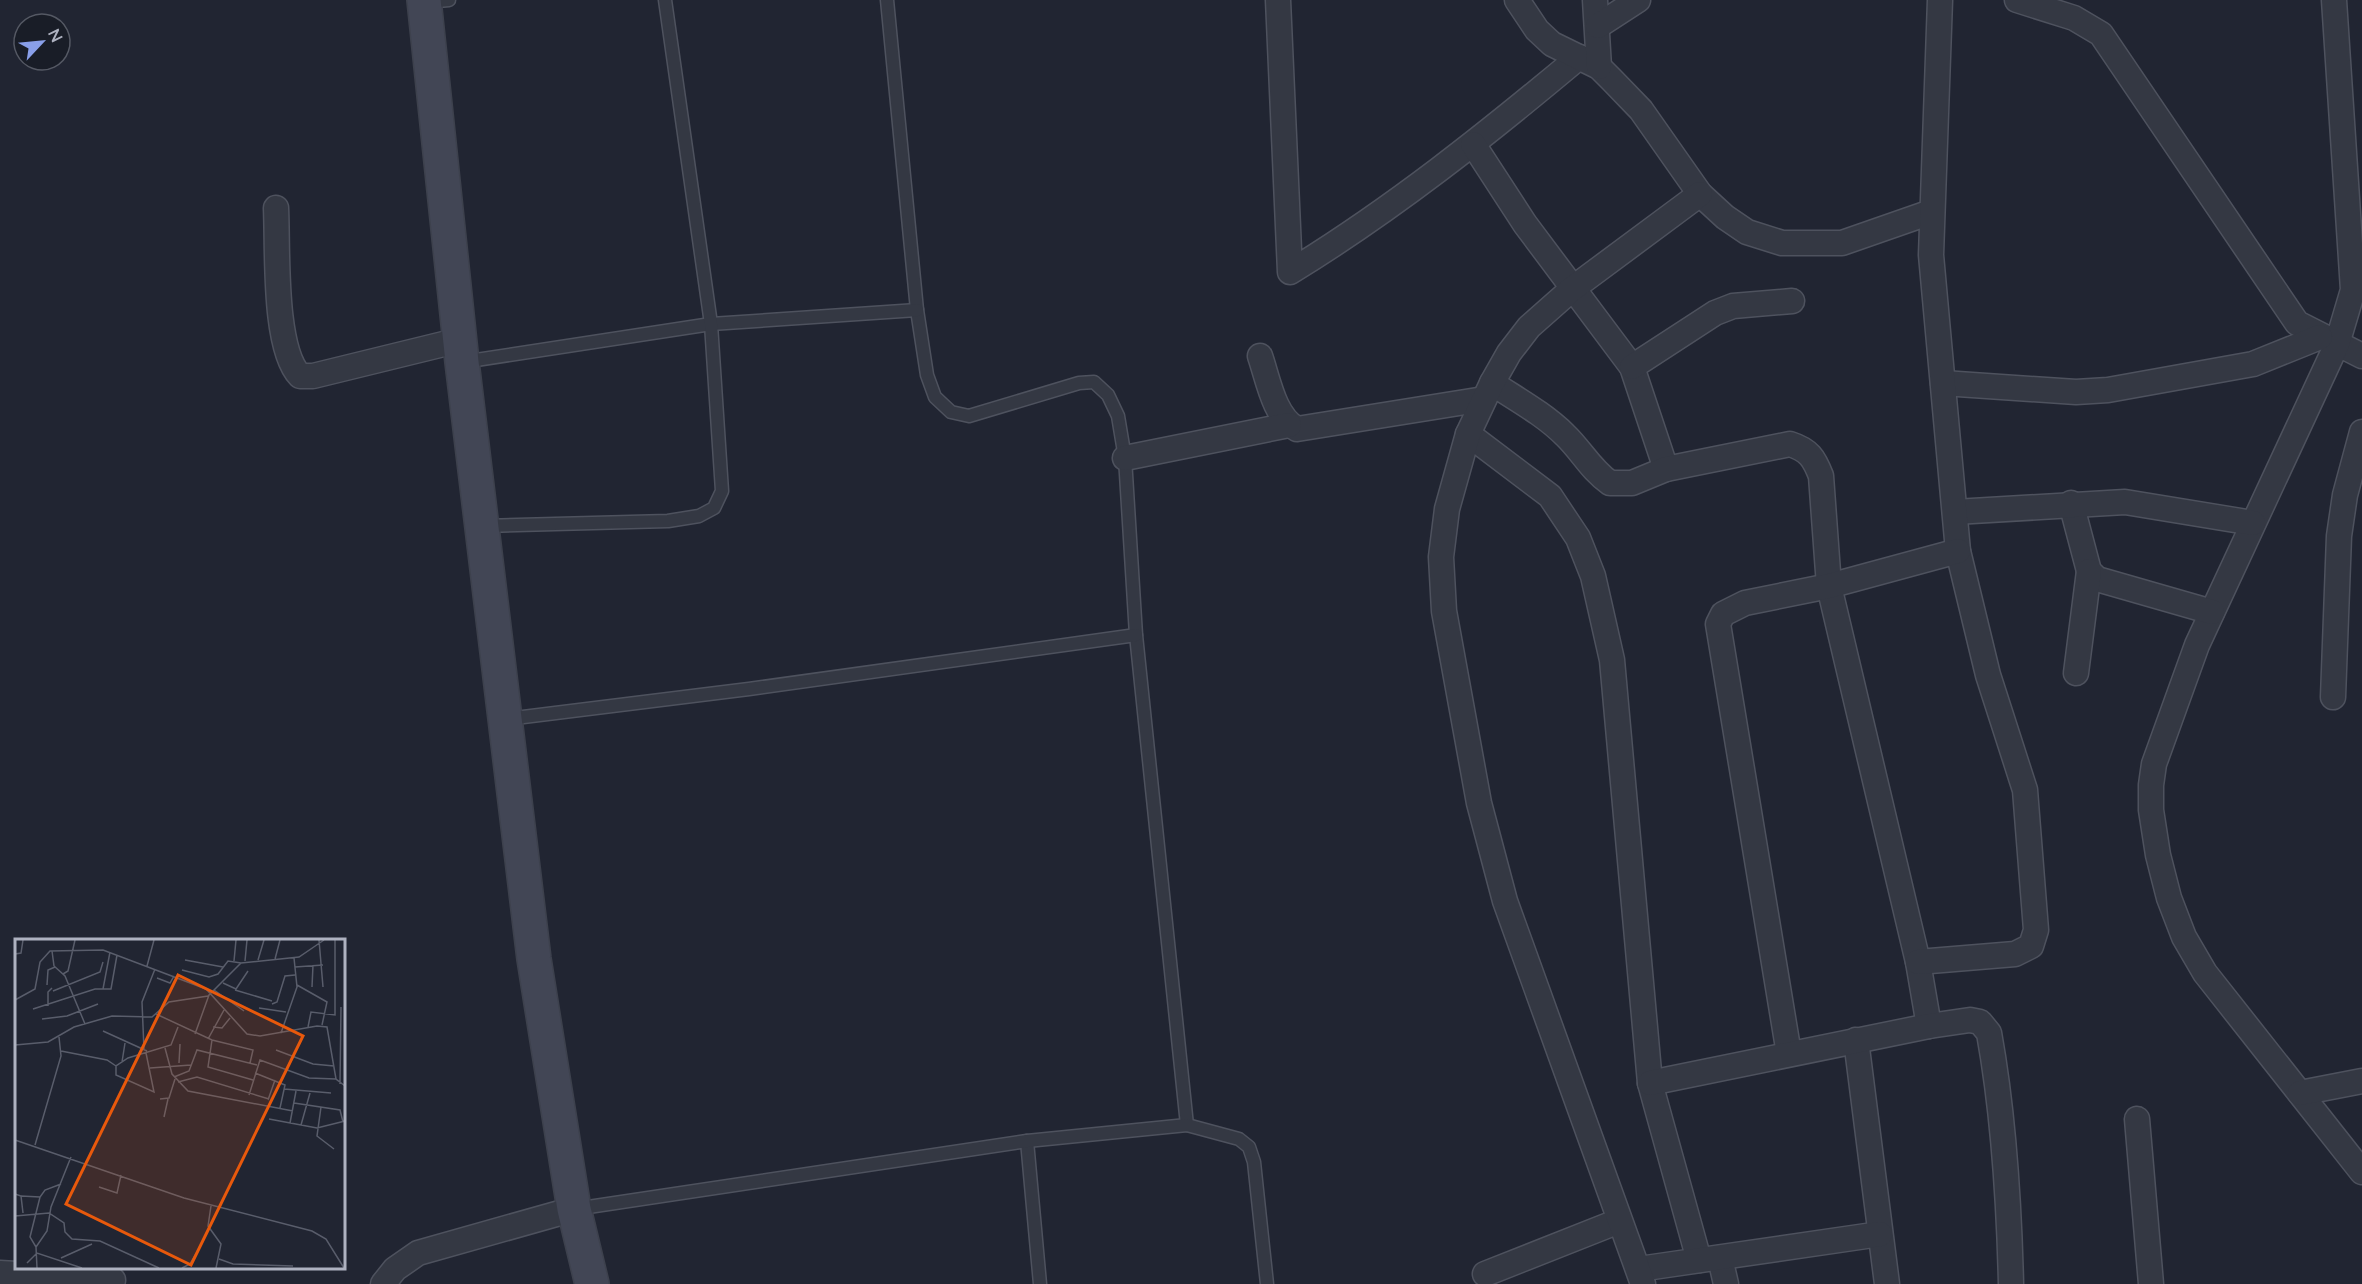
<svg xmlns="http://www.w3.org/2000/svg" width="2362" height="1284" font-family="Lato,sans-serif">
	<style>
		.lines { fill: none; stroke-linecap: round; stroke-linejoin: round }
		.lane-casing { stroke: #4e525e; stroke-width: 15 }
		.street-casing { stroke: #4e525e; stroke-width: 27 }
		.secondary-casing { stroke: #3d414d; stroke-width: 36 }
		.lane { stroke: #343843; stroke-width: 12 }
		.street { stroke: #343843; stroke-width: 24 }
		.secondary { stroke: #424655; stroke-width: 33 }
		.inset-road { fill: none; stroke: #595d6b; stroke-width: 1.5 }
		.view { fill: #e8590c; fill-opacity: 0.15; stroke: #e8590c; stroke-width: 3 }
		.inset-edge { fill: none; stroke: #aeb2c0; stroke-width: 3 }
	</style>
	<rect width="100%" height="100%" fill="#212532"/>
	<g class="lines">
		<g class="lane-casing">
			<g id="lane">
				<path d="M887,0L917,310L927,375L935,397L951,412L969,416L1079,383L1094,382L1108,395L1118,416L1125,458L1136,635L1187,1125"/>
				<path d="M426,2L449,0"/>
				<path d="M463,362L711,324L917,310"/>
				<path d="M484,526L668,521L699,516L714,508L722,491L711,324L665,0"/>
				<path d="M507,719L749,689L1136,635"/>
				<path d="M1027,1141L1040,1284"/>
				<path d="M575,1209L1027,1141L1187,1125L1239,1139L1249,1147L1254,1162L1267,1284"/>
			</g>
		</g>
		<g class="street-casing">
			<g id="street">
				<path d="M1278,0L1290,272C1393,209 1487,134 1579,57"/>
				<path d="M1517,0L1537,30L1552,44L1599,67L1612,80L1641,110L1700,194L1725,217L1747,232L1782,243H1842L1931,212"/>
				<path d="M1595,0L1599,67"/>
				<path d="M2017,0L2074,18L2101,34L2297,323L2362,356"/>
				<path d="M2334,0L2353,290L2337,344L2197,645L2154,764L2151,785V810L2158,855L2169,898L2184,937L2205,973L2362,1172"/>
				<path d="M1598,26L1638,0"/>
				<path d="M1473,144L1525,224L1632,367L1666,469"/>
				<path d="M276,208C278,249 273,348 300,376H313L460,340"/>
				<path d="M1260,356C1268,379 1274,417 1297,429L1484,399"/>
				<path d="M1632,367L1715,313L1733,306L1792,301"/>
				<path d="M1492,383C1516,399 1544,414 1565,435C1581,450 1591,470 1610,483H1632L1666,469L1790,444C1809,450 1814,458 1821,476L1829,586L1918,962L1929,1026"/>
				<path d="M1943,383L2076,392L2108,390L2253,364L2320,337"/>
				<path d="M1468,434L1550,496L1578,538L1593,576L1612,660L1650,1083L1699,1260"/>
				<path d="M1125,458L1289,425"/>
				<path d="M2071,503L2089,571L2097,579L2212,612"/>
				<path d="M1955,512L2125,502L2253,523"/>
				<path d="M2076,673L2089,571"/>
				<path d="M2333,697L2339,536L2345,495L2362,432"/>
				<path d="M1918,962L2015,954L2031,946L2036,930L2025,790L1988,675L1958,551L1931,255L1940,0"/>
				<path d="M1856,1040L1887,1284"/>
				<path d="M1789,1054L1718,624L1723,614L1745,603L1829,586L1958,551"/>
				<path d="M1650,1083L1929,1026L1970,1020L1980,1022L1989,1033C2004,1116 2009,1200 2011,1284"/>
				<path d="M2300,1093L2362,1081"/>
				<path d="M2137,1119L2151,1284"/>
				<path d="M1720,1258L1726,1284"/>
				<path d="M1639,1269L1880,1234"/>
				<path d="M0,1273L113,1280"/>
				<path d="M1485,1274L1619,1221"/>
				<path d="M383,1284L395,1269L418,1253L574,1209"/>
				<path d="M1643,1284L1505,901L1479,803L1444,611L1441,557L1447,509L1468,434L1492,383L1509,353L1529,327L1572,289L1700,194"/>
			</g>
		</g>
		<g class="secondary-casing">
			<path id="secondary" d="M424,0L462,362L534,959L574,1209L592,1284"/>
		</g>
		<use href="#lane" class="lane"/>
		<use href="#street" class="street"/>
		<use href="#secondary" class="secondary"/>
	</g>
	<g transform="translate(15 939)">
		<rect width="330" height="330" fill="#212532"/>
		<path class="inset-road" d="M304,1L308,48M37,12L39,27L50,37L70,85M0,15L6,14L8,1M260,20L265,1M170,21L208,28M243,21L249,1M219,22L221,1M230,22L232,1M132,27L139,1M280,28L308,26M167,31L194,38L203,35L213,22L226,24M48,35L53,32L60,1M142,39L155,44L159,37M208,44L221,50L233,32M32,46L33,31L40,28M282,46L312,63L307,86M297,48L298,26M88,50L95,13M199,51L229,72M220,51L257,62M38,52L85,33L88,23M0,61L20,50L25,23L35,12L88,11L191,50L232,95L245,97L302,87L312,88L321,140L330,147M257,65L262,63L270,37L280,36M33,67V53L37,49M244,69L271,73M18,70L80,50H96L102,16M141,75L197,101L238,111L235,124M27,80L52,77L83,65M198,88L207,89L215,79M293,88L296,73L320,76V1M88,92L132,112M266,94L282,48L279,19M180,95L194,56M193,100L209,71M197,101L193,128L238,141M0,106L33,103L59,88L97,77L137,78L154,63L193,57L226,24L284,18L309,1M150,109L157,135L173,152L278,172M129,111L127,63L140,30M261,111L298,125L319,127M46,112L92,121L101,127M131,114L139,153L101,136V127L113,119L156,106L163,88M107,123L110,104M164,124L165,105M135,129L176,126M240,134L270,146L265,169M159,138L174,132L182,111L242,126M163,143L182,138L254,160M325,145L326,68M269,150L316,154M234,156L245,121L294,139L321,140M145,160L154,159L160,140M253,161L260,141M279,164L325,171L328,183M306,168L302,197L319,210M149,178L153,160M254,180L302,189L330,182M275,184L281,152M286,186L295,154M0,201L169,259L297,292L311,300L329,329M20,206L46,117L44,98M84,248L102,254L106,236M0,255L6,257L8,274M6,257L25,258M196,267L193,287L206,305L201,329M0,277L34,274L49,284L50,293L57,300L85,302L144,329M21,308L32,292L36,268L56,218M46,319L77,305M204,320L218,325L278,327M12,324L22,314L67,329M22,329L21,308L15,298L25,258L30,251L46,245M167,329L175,325L181,315"/>
		<path class="view" d="M163,36L288,97L176,326L51,265Z"/>
		<rect width="330" height="330" class="inset-edge"/>
	</g>
	<g transform="translate(42 42) rotate(64)"><circle r="28" fill="#191d27" stroke="#555964" stroke-width="1.5"/>
	<path d="M0-4.5L10 22L0 15L-10 22Z" fill="#899fe9"/>
	<text y="-9" font-size="16" font-weight="bold" text-anchor="middle" fill="#aeb2c0">N</text>
	</g>
</svg>
